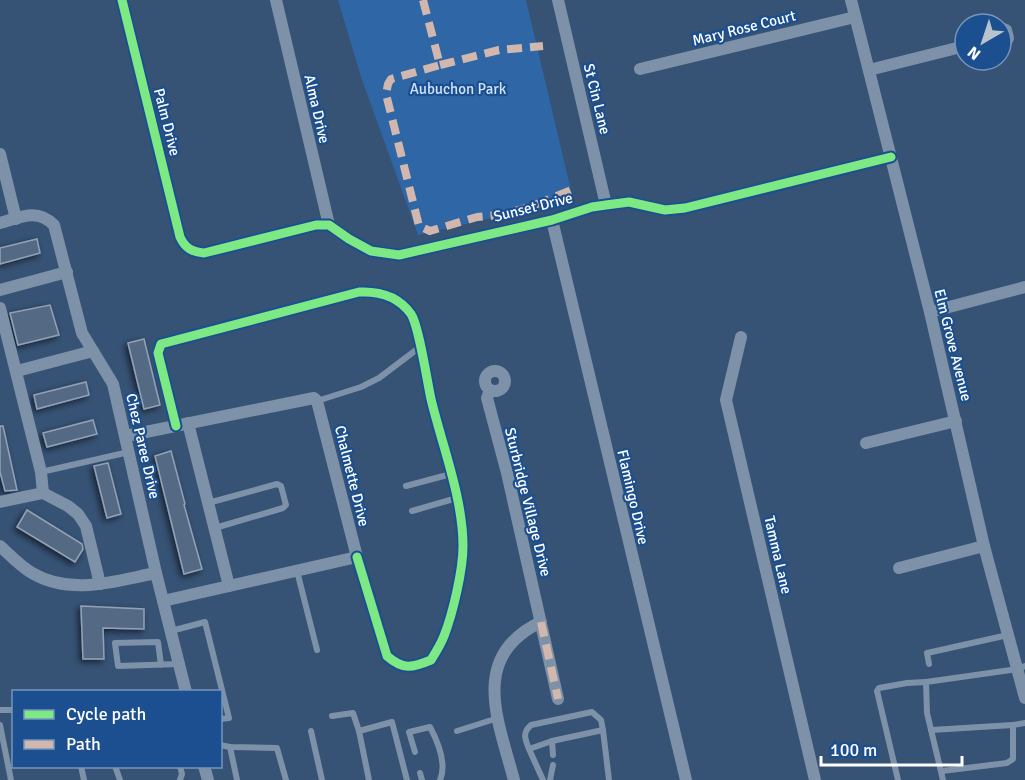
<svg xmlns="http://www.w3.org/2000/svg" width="1025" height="780" font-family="Signika,sans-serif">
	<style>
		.green { fill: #2f66a5 }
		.building { fill: #526984; stroke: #92a2b6; stroke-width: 1.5; filter: url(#shadow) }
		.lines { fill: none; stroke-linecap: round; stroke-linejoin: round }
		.lane { stroke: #7d92a8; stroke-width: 6 }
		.street { stroke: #7d92a8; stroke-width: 12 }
		.quiet { stroke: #d1b7ad; stroke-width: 8; stroke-dasharray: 15 8; stroke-linecap: butt }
		.cycleway-casing { stroke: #1b4f8f; stroke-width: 13 }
		.cycleway { stroke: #7ce984; stroke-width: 9 }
		.labels { text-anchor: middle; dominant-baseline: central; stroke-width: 4.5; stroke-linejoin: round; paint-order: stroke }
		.street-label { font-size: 15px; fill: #fff; stroke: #1b4f8f }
		.park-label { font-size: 15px; fill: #cfe3fa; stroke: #1b4f8f }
	</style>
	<defs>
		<filter id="shadow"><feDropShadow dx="-2.5" dy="2.5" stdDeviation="3" flood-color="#0009"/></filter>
	</defs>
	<rect width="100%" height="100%" fill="#365274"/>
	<path class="green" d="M338,0H526L573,199L418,235L361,77Z"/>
	<g class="building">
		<path d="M37,239L40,253L0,264V248Z"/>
		<path d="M50,305L59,335L18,345L10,313Z"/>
		<path d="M144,339L160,405L144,409L128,343Z"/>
		<path d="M86,382L89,395L37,409L34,395Z"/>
		<path d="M93,420L97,434L47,447L43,433Z"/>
		<path d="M0,426H3L17,490L5,491L0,472Z"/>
		<path d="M171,451L185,504L184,505L202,569L184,574L155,456Z"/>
		<path d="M108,463L121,514L107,518L94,466Z"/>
		<path d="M27,510L82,544L83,549L75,562L17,527Z"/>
		<path d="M81,606L144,609V629L103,628L104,659H83Z"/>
	</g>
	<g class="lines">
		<g class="lane">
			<path d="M317,401L361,387L379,378L420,347"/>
			<path d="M41,472L129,452"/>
			<path d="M406,486L451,474"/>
			<path d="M208,503L277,484L281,486L286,505L283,508L215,528"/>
			<path d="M412,511L457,498"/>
			<path d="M297,571L317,650"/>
			<path d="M171,631L205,622L229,718L220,719"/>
			<path d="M929,664L927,653L1008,635"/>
			<path d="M161,665L158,642L115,643L118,666L179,664"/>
			<path d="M0,710H14"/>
			<path d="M332,716L353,713L359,731"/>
			<path d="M0,725L11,780"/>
			<path d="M931,730L1013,725"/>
			<path d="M311,731L322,780"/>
			<path d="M457,731L498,718"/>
			<path d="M552,741L553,755"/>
			<path d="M220,745L230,747L277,748L286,780"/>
			<path d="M230,747L237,780"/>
			<path d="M529,749C525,739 522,733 531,725L592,712L601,720L603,730"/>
			<path d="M415,752L409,732L430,727C438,742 447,764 440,780"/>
			<path d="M81,766L84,780"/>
			<path d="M115,766L120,780"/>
			<path d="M942,771L1007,763L1013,759V725L1025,723"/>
			<path d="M420,773L422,780"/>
			<path d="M180,780L182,774L180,766"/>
			<path d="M369,780L359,731L392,722L407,780"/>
			<path d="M543,780L529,749L552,741L603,730L609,780"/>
			<path d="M550,780L553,765"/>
			<path d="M898,780L877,691L879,688L907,683L926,682"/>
			<path d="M943,780L927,713L926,682L1018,669L1025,666"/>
		</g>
		<g class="street">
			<path d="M122,0L180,237C185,248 192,252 204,253L316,225H329L349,239L371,251L399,255L552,220L592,207L606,205L629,202L665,210L685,208L891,157"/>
			<path d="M276,0L329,225"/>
			<path d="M558,0L606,205"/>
			<path d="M851,0L930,312L984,546L1025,698"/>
			<path d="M1001,28L1006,30L1008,38L1005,44L1001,46"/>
			<path d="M640,69L855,17"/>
			<path d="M869,70L965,46"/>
			<path d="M0,154L16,219"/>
			<path d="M552,220L686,780"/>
			<path d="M0,223C21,217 37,208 54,225L82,333L113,384L156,573L186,692"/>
			<path d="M0,290L67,272"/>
			<path d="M0,308L41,472L43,493"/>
			<path d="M930,312L1025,287"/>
			<path d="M741,337L726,400L815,780"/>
			<circle cx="495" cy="381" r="10"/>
			<path d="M17,371L93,351"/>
			<path d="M490,390L487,398L507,473L558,699"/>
			<path d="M188,423L229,586"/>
			<path d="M176,426L158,353L161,344L359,292C380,291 399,297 411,314C419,326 427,381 431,399C442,445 463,498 463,546C463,570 453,613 444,636C441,644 436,652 431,660C412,668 403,670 387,656L357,557"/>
			<path d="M126,436L314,398L317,401L357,557L163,601"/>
			<path d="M866,443L956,421"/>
			<path d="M0,502L43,493L68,506L78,514L86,526L100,584"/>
			<path d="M0,546C10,555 20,566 32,573C71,596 115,581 156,573"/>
			<path d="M899,568L984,546"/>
			<path d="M204,766L208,780"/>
			<path d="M514,780C498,720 469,656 541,622"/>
		</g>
		<g class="quiet">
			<path d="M423,0L440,65L391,79L388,84L386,94L419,226L430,231L477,217L499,215L530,207L576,188"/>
			<path d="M440,65L499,50L543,46"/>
			<path d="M541,622L558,699"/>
		</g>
		<g class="cycleway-casing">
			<g id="cycleway">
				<path d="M122,0L180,237C185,248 192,252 204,253L316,225H329L349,239L371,251L399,255L552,220L592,207L606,205L629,202L665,210L685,208L891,157"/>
				<path d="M176,426L158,353L161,344L359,292C380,291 399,297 411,314C419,326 427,381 431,399C442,445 463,498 463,546C463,570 453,613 444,636C441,644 436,652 431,660C412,668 403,670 387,656L357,557"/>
			</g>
		</g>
		<use href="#cycleway" class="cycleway"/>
	</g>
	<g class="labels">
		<g class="street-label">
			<text transform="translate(744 28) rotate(-14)">Mary Rose Court</text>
			<text transform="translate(597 99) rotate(76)">St Cin Lane</text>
			<text transform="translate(317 109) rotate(77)">Alma Drive</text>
			<text transform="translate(167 122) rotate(76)">Palm Drive</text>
			<text transform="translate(533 207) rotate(-14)">Sunset Drive</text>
			<text transform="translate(953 345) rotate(76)">Elm Grove Avenue</text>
			<text transform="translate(143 446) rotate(77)">Chez Paree Drive</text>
			<text transform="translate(352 476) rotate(76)">Chalmette Drive</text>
			<text transform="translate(633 497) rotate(77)">Flamingo Drive</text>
			<text transform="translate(528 502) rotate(76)">Sturbridge Village Drive</text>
			<text transform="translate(778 555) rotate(77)">Tamma Lane</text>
		</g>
		<g class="park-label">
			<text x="458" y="89">Aubuchon Park</text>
		</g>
	</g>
	<rect x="12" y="690" width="210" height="78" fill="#1b4f8f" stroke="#7695bc" stroke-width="1.5"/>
	<rect x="24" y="710" width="30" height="9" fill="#7ce984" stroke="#7695bc" stroke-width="1.5"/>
	<text x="66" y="720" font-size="18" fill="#ffffff">Cycle path</text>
	<rect x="24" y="740" width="30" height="9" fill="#d1b7ad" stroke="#7695bc" stroke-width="1.5"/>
	<text x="66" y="750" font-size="18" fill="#ffffff">Path</text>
	<g transform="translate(983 42) rotate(219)"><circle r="28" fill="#1b4f8f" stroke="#7695bc" stroke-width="1.5"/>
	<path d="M0-4.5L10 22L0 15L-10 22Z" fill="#b9c2ce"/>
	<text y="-9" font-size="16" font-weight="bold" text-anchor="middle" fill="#ffffff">N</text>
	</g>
	<path d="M821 756v9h141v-9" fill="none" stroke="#ffffff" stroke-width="3"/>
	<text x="830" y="756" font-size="18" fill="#ffffff" stroke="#1b4f8f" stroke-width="4.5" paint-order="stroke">100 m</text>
</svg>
